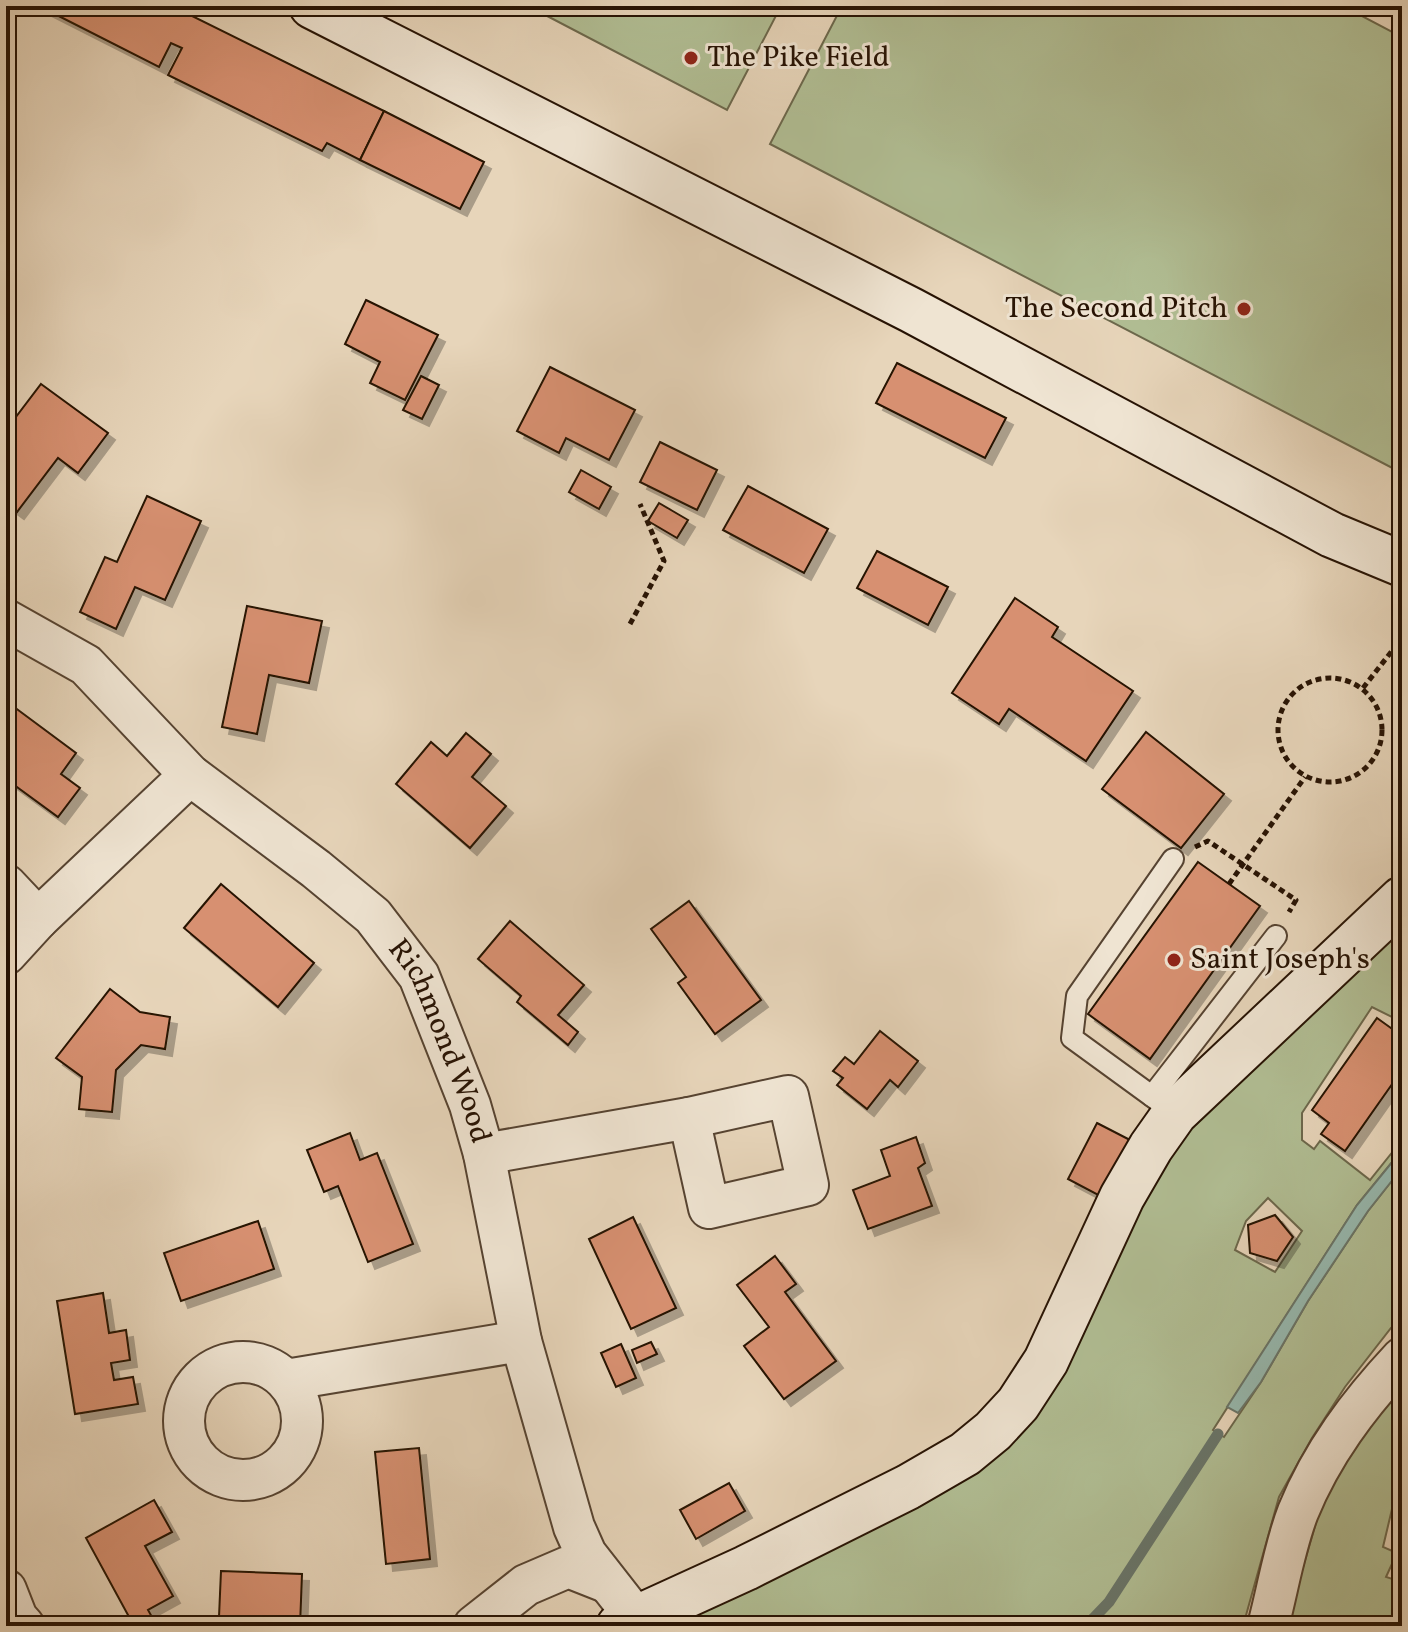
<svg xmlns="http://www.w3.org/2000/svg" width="1408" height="1632" font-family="Vollkorn,serif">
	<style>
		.green { fill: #b1be94; stroke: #6c684c; stroke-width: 2; fill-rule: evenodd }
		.water { fill: #97b9af; stroke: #6a766a; stroke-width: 2 }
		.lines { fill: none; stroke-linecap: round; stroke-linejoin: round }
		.stream { stroke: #6a766a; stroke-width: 11 }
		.building { fill: #d79071; stroke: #261203; stroke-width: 2; filter: url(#shadow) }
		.lane-casing { stroke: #564331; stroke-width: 24 }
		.street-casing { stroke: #564331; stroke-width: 44 }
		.secondary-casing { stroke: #261203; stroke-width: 48 }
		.path { stroke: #261203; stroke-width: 5; stroke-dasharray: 6 4; stroke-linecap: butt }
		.lane { stroke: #efe4d2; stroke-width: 20 }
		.street { stroke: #efe4d2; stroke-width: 40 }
		.secondary { stroke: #efe4d2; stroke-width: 44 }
		.poi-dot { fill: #8f2418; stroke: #efe4d2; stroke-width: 3 }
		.labels { text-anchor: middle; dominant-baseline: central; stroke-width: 6; stroke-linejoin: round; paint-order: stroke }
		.poi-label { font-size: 30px; fill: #261203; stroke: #efe4d2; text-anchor: start }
		.street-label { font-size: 30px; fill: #261203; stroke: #efe4d2 }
	</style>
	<defs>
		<filter id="shadow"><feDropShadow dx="7" dy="7" stdDeviation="0" flood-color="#0004"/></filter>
	</defs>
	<rect width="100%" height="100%" fill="#e7d5ba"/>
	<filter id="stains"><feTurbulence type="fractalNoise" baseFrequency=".0025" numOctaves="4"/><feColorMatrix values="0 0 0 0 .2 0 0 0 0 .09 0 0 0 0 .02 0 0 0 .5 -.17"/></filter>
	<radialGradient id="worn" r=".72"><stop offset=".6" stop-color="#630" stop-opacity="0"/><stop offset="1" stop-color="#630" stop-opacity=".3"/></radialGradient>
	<g class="green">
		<path d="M528,6H781L727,110Z"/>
		<path d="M842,6H1343L1402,37V473L770,144Z"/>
		<path d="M1402,920V1022L1372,1007L1302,1113V1140L1314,1149L1320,1141L1370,1180L1402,1140V1150L1357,1205L1213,1430L1224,1437L1261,1382L1308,1301L1368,1211L1402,1168V1319L1391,1328L1345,1387L1312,1438L1279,1497L1243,1626H653L997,1452L1164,1155ZM1268,1198L1302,1231L1275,1272L1235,1250L1246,1221Z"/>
		<path d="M1402,1384V1497L1392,1509L1383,1547L1397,1553L1386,1577L1402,1582V1626H1286L1320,1509L1346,1457Z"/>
	</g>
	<path class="water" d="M1402,1150V1168L1368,1211L1308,1301L1261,1382L1238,1413L1227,1407L1357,1205Z"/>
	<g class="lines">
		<path class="stream" d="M1086,1626L1109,1602L1218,1434"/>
	</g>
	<g class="building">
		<path d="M39,6H172L384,111L360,160L327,143L322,151L168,75L182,48L171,43L159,67Z"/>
		<path d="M384,111L484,162L460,209L360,160Z"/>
		<path d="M366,300L438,335L405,400L370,383L380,362L345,344Z"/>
		<path d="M897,363L1006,418L985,458L876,403Z"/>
		<path d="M550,367L635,410L609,460L566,438L559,453L517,431Z"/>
		<path d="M421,376L439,385L422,419L403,410Z"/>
		<path d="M41,384L108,433L78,473L58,458L17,512L6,504V430Z"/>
		<path d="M660,442L717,470L697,510L640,482Z"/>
		<path d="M581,470L611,487L599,509L569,492Z"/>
		<path d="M748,486L828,529L804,573L723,530Z"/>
		<path d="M147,496L201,521L165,600L135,587L116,629L80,612L105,557L117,562Z"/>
		<path d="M659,503L688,520L677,538L648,521Z"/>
		<path d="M877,551L948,587L928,625L857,588Z"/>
		<path d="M1015,598L1058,627L1052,637L1133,691L1086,761L1009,709L999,724L952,693Z"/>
		<path d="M247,606L322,621L309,683L269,675L257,734L222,727Z"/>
		<path d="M6,701L76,753L61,774L80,788L58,817L6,779Z"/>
		<path d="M1146,732L1224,794L1181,848L1102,789Z"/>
		<path d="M466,733L491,754L472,777L506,806L470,848L396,784L431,742L447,756Z"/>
		<path d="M1198,862L1260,906L1150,1059L1088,1014Z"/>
		<path d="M221,884L314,963L278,1007L184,928Z"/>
		<path d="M689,901L761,1000L715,1034L678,983L686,977L651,929Z"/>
		<path d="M510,921L584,985L558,1015L578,1032L568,1045L517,1002L521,996L478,959Z"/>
		<path d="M110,989L140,1012L170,1017L165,1049L141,1045L116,1070L112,1112L79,1109L82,1077L56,1058Z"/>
		<path d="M1377,1018L1402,1036L1395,1047L1402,1052V1070L1345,1151L1321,1134L1329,1123L1312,1110Z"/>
		<path d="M880,1031L918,1061L898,1087L890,1080L867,1109L837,1085L843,1078L833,1071L845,1057L854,1064Z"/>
		<path d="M1097,1123L1132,1141L1102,1197L1068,1179Z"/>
		<path d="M350,1133L360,1160L377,1153L413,1244L368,1262L338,1186L324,1192L307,1150Z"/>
		<path d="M916,1137L925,1163L918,1168L932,1206L868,1229L853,1190L890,1176L881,1150Z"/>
		<path d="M1275,1215L1293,1237L1277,1261L1250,1253L1248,1225Z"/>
		<path d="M633,1217L676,1308L631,1329L589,1239Z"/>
		<path d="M258,1221L274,1269L181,1301L164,1253Z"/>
		<path d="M775,1256L796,1284L785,1292L836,1361L784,1399L744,1346L769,1327L737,1285Z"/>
		<path d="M103,1293L109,1333L126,1330L130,1360L111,1363L114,1380L133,1377L138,1404L75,1414L57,1301Z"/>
		<path d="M651,1342L657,1354L637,1363L632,1350Z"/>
		<path d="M621,1344L636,1378L616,1387L601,1353Z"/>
		<path d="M419,1448L430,1559L386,1564L375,1452Z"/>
		<path d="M729,1483L745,1511L696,1539L680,1510Z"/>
		<path d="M154,1500L172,1532L145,1546L173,1596L148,1610L157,1626H134L86,1538Z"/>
		<path d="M221,1571L302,1574L300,1626H257V1619L219,1617Z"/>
	</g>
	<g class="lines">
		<g class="lane-casing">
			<g id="lane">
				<path d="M1173,859L1077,996L1072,1038L1175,1113"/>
				<path d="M1152,1096L1276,936"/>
			</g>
		</g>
		<g class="street-casing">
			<g id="street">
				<path id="s1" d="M6,620L86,665L190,775L316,869L373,916L419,976L470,1105L484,1154L521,1341L574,1527L586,1554L636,1618"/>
				<path d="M6,885L38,919L6,954"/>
				<path d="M38,919L190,775"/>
				<path d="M788,1096L808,1185L709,1208L689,1118Z"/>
				<path d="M484,1154L689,1118"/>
				<circle cx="243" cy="1421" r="59"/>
				<path d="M286,1380L521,1341"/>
				<path d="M6,1590L17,1618L24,1626"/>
				<path d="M474,1626L526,1585L568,1567L606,1582"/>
				<path d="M1268,1626C1278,1589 1284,1548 1298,1512C1322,1453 1359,1404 1402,1358"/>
			</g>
		</g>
		<g class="secondary-casing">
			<g id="secondary">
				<path d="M312,6L911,310L1332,535L1402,564"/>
				<path d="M619,1626L746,1568L908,1487L965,1454L993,1431L1018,1404L1046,1361L1122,1197L1151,1147L1175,1113L1402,899"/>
			</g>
		</g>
		<g class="path">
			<path d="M630,624L664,561L640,504"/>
			<circle cx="1330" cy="730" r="52"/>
			<path d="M1363,688L1395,647L1402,622"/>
			<path d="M1195,847L1208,841L1296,900L1289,912"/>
			<path d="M1229,884L1305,777"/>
		</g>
		<use href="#lane" class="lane"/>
		<use href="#street" class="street"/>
		<use href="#secondary" class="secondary"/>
	</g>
	<g class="poi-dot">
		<circle cx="691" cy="58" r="8"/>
		<circle cx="1244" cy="309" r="8"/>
		<circle cx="1174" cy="960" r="8"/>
	</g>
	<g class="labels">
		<g class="poi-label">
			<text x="707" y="58">The Pike Field</text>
			<text x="1228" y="309" text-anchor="end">The Second Pitch</text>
			<text x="1190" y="960">Saint Joseph's</text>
		</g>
		<g class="street-label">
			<text stroke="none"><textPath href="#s1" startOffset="618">Richmond Wood</textPath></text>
		</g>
	</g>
	<rect width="1408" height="1632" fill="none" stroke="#e7d5ba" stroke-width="32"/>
	<rect x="8" y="8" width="1392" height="1616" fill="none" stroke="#261203" stroke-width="4"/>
	<rect x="16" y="16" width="1376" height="1600" fill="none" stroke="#261203" stroke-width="2"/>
	<rect width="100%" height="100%" filter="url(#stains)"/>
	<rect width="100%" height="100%" fill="url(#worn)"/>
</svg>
